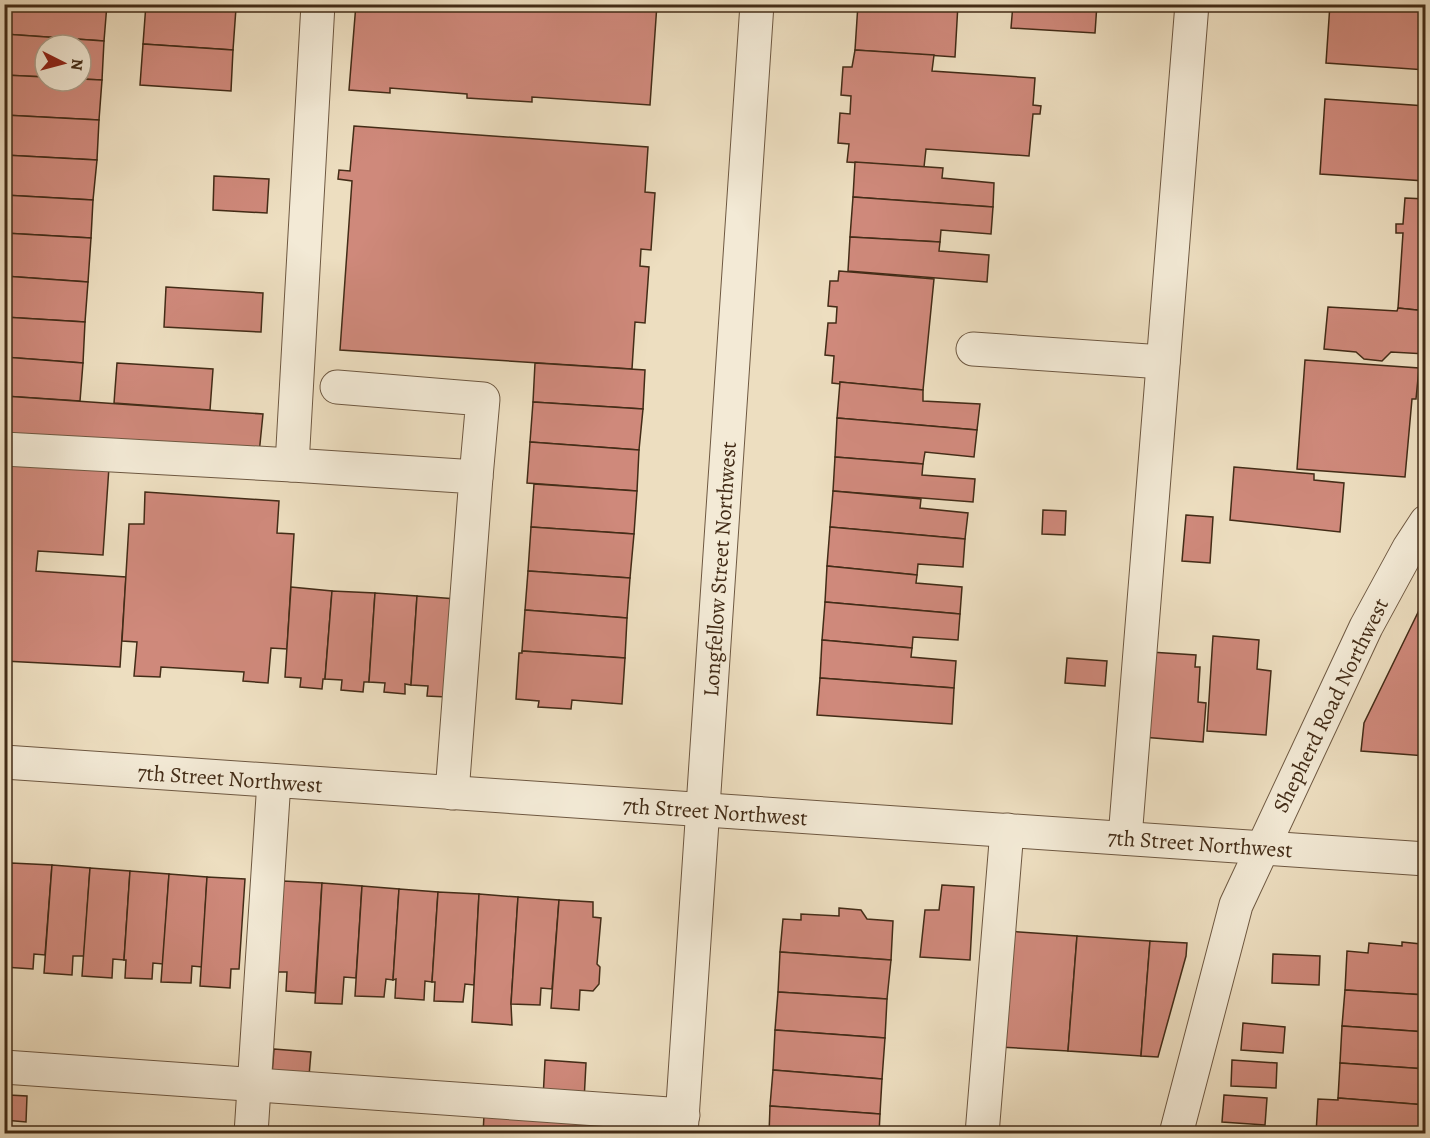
<svg xmlns="http://www.w3.org/2000/svg" width="1430" height="1138" font-family="Alegreya,serif">
  <rect width="100%" height="100%" fill="#eddec0"/>
  <filter id="stains"><feTurbulence type="fractalNoise" baseFrequency=".00333" numOctaves="4"/><feColorMatrix values="0 0 0 0 .2 0 0 0 0 .09 0 0 0 0 .02 0 0 0 .5 -.17"/></filter>
  <radialGradient id="worn" r=".72"><stop offset=".6" stop-color="#630" stop-opacity="0"/><stop offset="1" stop-color="#630" stop-opacity=".3"/></radialGradient>
  <g fill="#cf897b" stroke="#432c17" stroke-width="1.5">
    <polygon points="4,4 107,4 104,41 4,34"/>
    <polygon points="146,4 174,4 236,8 233,50 143,44"/>
    <polygon points="356,4 657,4 650,105 532,97 532,102 467,98 467,94 390,88 390,93 349,90"/>
    <polygon points="858,4 958,4 955,57 855,50"/>
    <polygon points="1013,4 1097,4 1095,33 1011,28"/>
    <polygon points="1330,4 1426,4 1426,70 1326,63"/>
    <polygon points="4,34 104,41 102,80 81,79 81,45 45,45 45,77 4,75"/>
    <polygon points="143,44 233,50 231,91 140,85"/>
    <polygon points="855,50 934,55 932,71 1035,78 1033,105 1041,106 1040,114 1033,114 1029,156 926,149 924,167 847,162 849,144 838,143 840,113 850,114 851,96 841,95 843,67 852,67"/>
    <polygon points="4,75 45,77 45,81 81,81 81,79 102,80 99,120 4,115"/>
    <polygon points="1325,99 1426,106 1426,194 1424,194 1425,181 1320,174"/>
    <polygon points="4,115 99,120 97,160 4,155"/>
    <polygon points="354,126 648,147 645,192 655,193 651,250 641,249 640,266 649,267 645,323 635,322 632,369 340,350 352,181 338,179 339,170 350,171"/>
    <polygon points="4,155 97,160 93,200 4,195"/>
    <polygon points="855,162 943,168 942,178 994,183 993,207 853,197"/>
    <polygon points="214,176 269,179 267,213 213,210"/>
    <polygon points="4,195 93,200 91,238 4,233"/>
    <polygon points="853,197 993,207 991,234 941,230 940,242 850,237"/>
    <polygon points="1405,198 1426,199 1426,311 1398,308 1403,233 1396,233 1396,224 1403,224"/>
    <polygon points="4,233 91,238 88,282 4,276"/>
    <polygon points="850,237 940,242 939,251 989,255 987,282 848,271"/>
    <polygon points="839,271 934,279 923,390 840,382 840,384 832,383 834,356 825,355 828,323 836,323 837,307 828,306 830,281 838,281"/>
    <polygon points="4,276 88,282 85,322 4,317"/>
    <polygon points="166,287 263,293 261,332 164,327"/>
    <polygon points="1328,307 1397,311 1398,308 1426,311 1426,354 1391,352 1382,361 1364,359 1356,352 1324,349"/>
    <polygon points="4,317 85,322 83,363 4,357"/>
    <polygon points="4,357 83,363 80,401 4,396"/>
    <polygon points="1305,360 1419,368 1416,399 1412,399 1405,477 1297,469"/>
    <polygon points="117,363 213,369 210,410 114,403"/>
    <polygon points="535,363 645,370 643,409 533,402"/>
    <polygon points="840,382 923,390 923,401 980,404 977,430 837,418"/>
    <polygon points="4,396 263,414 259,454 4,437"/>
    <polygon points="533,402 643,409 639,450 530,442"/>
    <polygon points="837,418 977,430 974,457 925,452 923,464 835,457"/>
    <polygon points="530,442 639,450 637,491 527,483"/>
    <polygon points="835,457 923,464 922,475 975,479 973,502 833,491"/>
    <polygon points="4,461 109,467 103,555 38,551 36,571 126,577 120,667 4,661"/>
    <polygon points="1234,467 1314,474 1314,480 1344,483 1340,532 1230,520"/>
    <polygon points="534,484 637,491 634,534 531,527"/>
    <polygon points="833,491 921,499 920,508 968,513 965,539 830,527"/>
    <polygon points="145,492 279,501 277,533 294,534 287,649 271,648 268,683 243,681 244,672 161,667 160,677 134,676 137,642 122,641 129,524 144,524"/>
    <polygon points="1043,510 1066,511 1065,535 1042,534"/>
    <polygon points="1186,515 1213,517 1210,563 1182,561"/>
    <polygon points="531,527 634,534 630,578 528,571"/>
    <polygon points="830,527 965,539 963,567 918,564 917,575 827,566"/>
    <polygon points="827,566 917,575 916,583 962,587 960,614 825,602"/>
    <polygon points="528,571 630,578 627,618 525,610"/>
    <polygon points="291,587 332,591 325,679 323,679 322,689 300,687 301,678 285,677"/>
    <polygon points="332,591 375,593 369,682 364,682 363,692 341,690 342,680 325,679"/>
    <polygon points="375,593 417,596 411,685 405,684 405,694 384,692 385,683 369,682"/>
    <polygon points="417,596 457,599 447,697 427,696 428,686 411,685"/>
    <polygon points="1426,596 1426,756 1361,751 1364,723"/>
    <polygon points="825,602 960,614 958,640 913,637 912,648 822,640"/>
    <polygon points="525,610 627,618 625,658 522,651"/>
    <polygon points="1213,636 1259,640 1257,669 1271,671 1266,735 1207,731"/>
    <polygon points="822,640 912,648 911,657 956,661 954,688 820,678"/>
    <polygon points="522,651 625,658 622,704 572,700 571,709 538,707 539,701 516,699 519,653 522,653"/>
    <polygon points="1150,652 1196,655 1195,667 1200,667 1198,702 1206,703 1203,742 1142,737"/>
    <polygon points="1067,658 1107,661 1105,686 1065,683"/>
    <polygon points="820,678 954,688 952,724 817,715"/>
    <polygon points="4,862 11,863 4,940"/>
    <polygon points="11,863 52,865 45,955 34,954 33,969 4,967 4,940"/>
    <polygon points="52,865 90,868 84,956 73,956 72,975 44,973"/>
    <polygon points="90,868 130,871 124,960 113,959 112,978 82,976"/>
    <polygon points="130,871 169,874 163,964 153,963 152,979 125,978 126,960 124,960"/>
    <polygon points="169,874 207,877 202,967 192,966 191,983 161,982"/>
    <polygon points="207,877 245,879 239,969 231,969 230,988 200,986"/>
    <polygon points="283,881 322,883 315,993 286,991 287,972 274,972"/>
    <polygon points="322,883 362,886 356,978 344,977 342,1004 315,1003"/>
    <polygon points="942,885 974,887 970,960 920,957 925,910 939,910"/>
    <polygon points="362,886 399,889 393,980 386,979 384,997 355,996"/>
    <polygon points="399,889 438,892 432,982 425,981 424,1000 395,998 396,979 393,980"/>
    <polygon points="438,892 479,894 474,985 465,984 463,1002 434,1001 435,982 432,982"/>
    <polygon points="479,894 518,897 511,1004 512,1025 472,1022"/>
    <polygon points="518,897 559,900 552,989 541,988 540,1005 511,1004"/>
    <polygon points="559,900 593,902 593,917 601,918 597,964 600,967 599,984 593,991 580,990 579,1010 551,1008"/>
    <polygon points="839,908 861,910 867,919 893,921 891,960 780,952 783,919 801,920 801,914 839,916"/>
    <polygon points="1006,931 1077,936 1068,1051 999,1047"/>
    <polygon points="1077,936 1150,941 1141,1056 1068,1051"/>
    <polygon points="1150,941 1187,943 1186,956 1158,1057 1141,1056"/>
    <polygon points="1402,942 1421,944 1420,957 1426,957 1426,995 1345,990 1347,951 1368,953 1369,943 1402,946"/>
    <polygon points="780,952 891,960 887,999 778,992"/>
    <polygon points="1273,954 1320,956 1319,985 1272,983"/>
    <polygon points="1345,990 1426,995 1426,1032 1342,1026"/>
    <polygon points="778,992 887,999 885,1038 775,1030"/>
    <polygon points="1243,1023 1285,1027 1283,1053 1241,1050"/>
    <polygon points="1342,1026 1426,1032 1426,1069 1340,1063"/>
    <polygon points="775,1030 885,1038 882,1079 773,1070"/>
    <polygon points="274,1049 311,1052 309,1076 272,1074"/>
    <polygon points="545,1060 586,1063 584,1101 543,1099"/>
    <polygon points="1232,1060 1277,1063 1276,1088 1231,1086"/>
    <polygon points="1340,1063 1426,1069 1426,1105 1338,1098"/>
    <polygon points="773,1070 882,1079 880,1114 770,1106"/>
    <polygon points="4,1083 9,1083 9,1095 27,1096 26,1122 4,1120"/>
    <polygon points="1224,1095 1267,1098 1265,1125 1222,1122"/>
    <polygon points="1338,1098 1426,1105 1426,1134 1316,1134 1318,1099 1338,1100"/>
    <polygon points="770,1106 880,1114 879,1134 769,1134"/>
    <polygon points="484,1115 590,1124 590,1134 483,1134"/>
    <polygon points="4,1120 8,1120 7,1128 25,1129 24,1134 4,1134"/>
  </g>
  <g fill="none" stroke-linecap="round" stroke-linejoin="round">
    <defs>
      <g id="minor">
        <polyline points="318,4 292,465 476,477 452,793"/>
        <polyline points="973,349 1163,362"/>
        <polyline points="337,387 483,399 476,477"/>
        <polyline points="4,449 292,465"/>
        <polyline points="4,762 1426,859"/>
        <polyline points="1125,838 1192,4"/>
        <polyline points="4,1067 683,1115"/>
        <polyline points="251,1134 274,781"/>
        <polyline points="681,1134 757,4"/>
        <polyline points="982,1134 1007,830"/>
        <polyline points="1176,1134 1236,905 1366,627 1409,548 1426,522"/>
      </g>
    </defs>
    <use href="#minor" stroke="#6e5841" stroke-width="35"/>
    <use href="#minor" stroke="#f3ead6" stroke-width="33"/>
  </g>
  <g text-anchor="middle" stroke-width="6" stroke-linejoin="round" paint-order="stroke">
    <g font-size="22" fill="#432c17" stroke="#f3ead6">
      <text transform="translate(719 569) rotate(-86)" y="8">Longfellow Street Northwest</text>
      <text transform="translate(1330 705) rotate(-64)" y="8">Shepherd Road Northwest</text>
      <text transform="translate(230 778) rotate(4)" y="8">7th Street Northwest</text>
      <text transform="translate(715 811) rotate(4)" y="8">7th Street Northwest</text>
      <text transform="translate(1200 843) rotate(4)" y="8">7th Street Northwest</text>
    </g>
  </g>
  <rect width="1430" height="1138" fill="none" stroke="#eddec0" stroke-width="24"/>
  <rect x="6" y="6" width="1418" height="1126" fill="none" stroke="#432c17" stroke-width="3"/>
  <rect x="12" y="12" width="1406" height="1114" fill="none" stroke="#432c17" stroke-width="1.5"/>
  <g transform="translate(63 63) rotate(96)"><circle r="28" fill="#f3ead6" stroke="#ad9e8a" stroke-width="1.5"/>
  <path d="M0-4.5L10 22L0 15L-10 22Z" fill="#8f2418"/>
  <text y="-9" font-size="16" font-weight="bold" text-anchor="middle" fill="#432c17">N</text>
  </g>
  <rect width="100%" height="100%" filter="url(#stains)"/>
  <rect width="100%" height="100%" fill="url(#worn)"/>
</svg>
